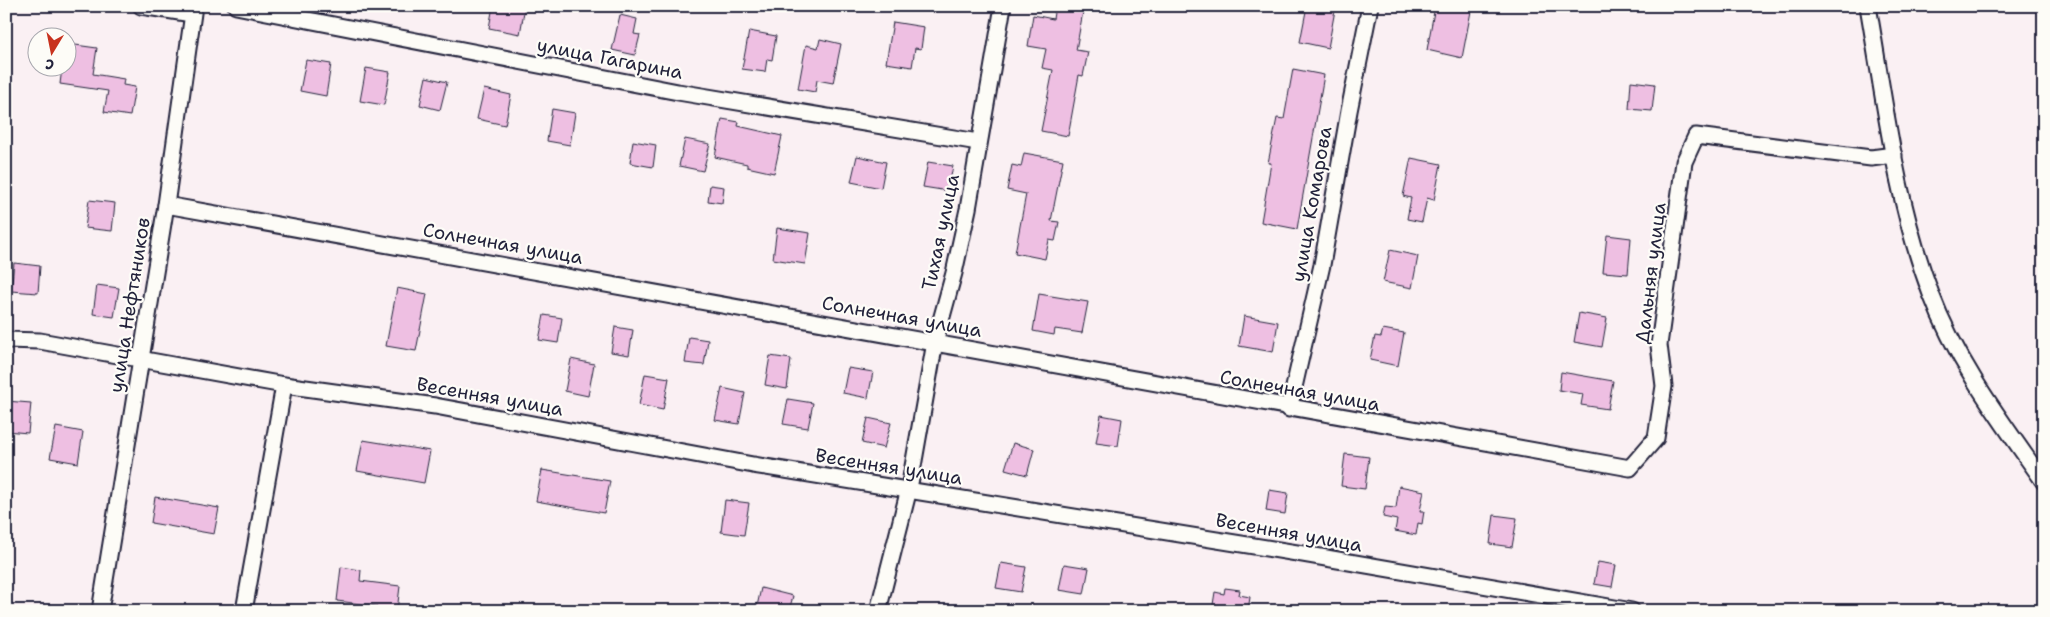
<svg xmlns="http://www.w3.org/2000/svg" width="2050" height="617" font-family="'Shantell Sans',sans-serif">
  <rect width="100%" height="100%" fill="#faf0f3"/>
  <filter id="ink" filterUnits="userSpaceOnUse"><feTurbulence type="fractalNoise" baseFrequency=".02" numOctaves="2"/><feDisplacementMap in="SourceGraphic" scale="10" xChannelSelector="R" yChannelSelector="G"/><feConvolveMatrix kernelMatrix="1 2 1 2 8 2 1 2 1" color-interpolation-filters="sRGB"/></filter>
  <g filter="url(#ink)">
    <g fill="#eebfe2" stroke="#22223b">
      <polygon points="493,6 525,6 520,34 489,28"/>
      <polygon points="1055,6 1084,6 1076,50 1088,52 1083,76 1079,75 1068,136 1041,131 1053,70 1042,68 1046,49 1028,46 1033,15 1053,19"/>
      <polygon points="1307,6 1335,10 1328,48 1300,42"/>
      <polygon points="1435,6 1472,6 1462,58 1427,50"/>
      <polygon points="620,15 637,19 634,34 640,35 635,55 612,50"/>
      <polygon points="893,22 924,27 921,49 915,48 912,67 886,63"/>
      <polygon points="749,31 776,36 772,60 767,59 765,72 742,69"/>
      <polygon points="820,39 841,44 833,83 817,80 815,92 798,89 806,45 818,48"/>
      <polygon points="68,44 97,48 93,74 124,79 123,85 135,87 130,116 104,112 108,91 60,84 62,68 68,68"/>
      <polygon points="306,60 331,64 326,96 300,91"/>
      <polygon points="366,68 390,72 384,105 360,101"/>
      <polygon points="1293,69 1324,75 1297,229 1261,222 1271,163 1268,163 1277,118 1284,119"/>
      <polygon points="426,77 447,82 440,110 420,105"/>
      <polygon points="1631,81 1655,84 1652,111 1629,109"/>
      <polygon points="484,89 511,95 505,125 477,119"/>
      <polygon points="552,109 575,113 570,145 547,141"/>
      <polygon points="722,119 739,122 738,126 782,136 774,173 747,167 747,164 715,157"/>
      <polygon points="685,139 710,144 703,171 679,166"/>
      <polygon points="633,141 656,145 653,167 630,163"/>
      <polygon points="1024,153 1063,160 1051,221 1059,222 1055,241 1049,240 1045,259 1015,253 1026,194 1007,190 1012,165 1021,167"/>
      <polygon points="857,156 886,162 881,188 851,182"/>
      <polygon points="1411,158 1441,164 1434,200 1427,198 1422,222 1407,219 1411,198 1403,196"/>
      <polygon points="928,162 953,166 948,191 923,187"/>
      <polygon points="710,185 724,187 722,203 708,201"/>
      <polygon points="89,200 115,203 112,231 85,228"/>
      <polygon points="777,228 810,233 805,264 773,259"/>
      <polygon points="1607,235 1631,238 1628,274 1603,272"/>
      <polygon points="1390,250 1418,256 1412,288 1383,282"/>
      <polygon points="14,263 40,266 38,293 11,291"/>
      <polygon points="97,285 119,288 114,317 93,314"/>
      <polygon points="397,288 427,294 416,351 386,346"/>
      <polygon points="1039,294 1088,302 1082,333 1055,329 1054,335 1033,331"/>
      <polygon points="1579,313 1607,318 1602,347 1574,342"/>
      <polygon points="544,315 562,318 558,343 539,340"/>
      <polygon points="1244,316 1278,322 1273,352 1239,346"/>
      <polygon points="615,327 633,330 629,355 611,352"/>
      <polygon points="1383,329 1404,333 1398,366 1370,360 1375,336 1381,337"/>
      <polygon points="689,337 708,340 704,365 685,363"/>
      <polygon points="770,356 791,359 787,389 765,385"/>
      <polygon points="571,359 594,364 588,396 565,391"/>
      <polygon points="848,368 873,372 868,398 843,393"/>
      <polygon points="1561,372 1613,381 1608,409 1581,405 1583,394 1559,390"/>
      <polygon points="645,374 669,378 663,410 639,405"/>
      <polygon points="722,388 745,393 739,424 715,420"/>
      <polygon points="788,399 813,403 808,428 783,424"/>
      <polygon points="6,401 31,403 28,433 6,431"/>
      <polygon points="1101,415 1122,419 1118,446 1096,443"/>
      <polygon points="868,418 891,423 884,448 862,443"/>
      <polygon points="56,427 83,432 78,463 50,458"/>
      <polygon points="363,440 430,451 424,483 357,471"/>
      <polygon points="1013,443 1034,449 1027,475 1005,469"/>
      <polygon points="1345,454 1369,457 1365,489 1341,486"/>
      <polygon points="542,470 610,481 604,513 536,501"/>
      <polygon points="1399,486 1424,491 1420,511 1424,511 1422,524 1418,523 1416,535 1395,531 1397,520 1383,517 1385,507 1396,508"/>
      <polygon points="1269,490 1288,493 1285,514 1266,511"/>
      <polygon points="155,497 219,508 214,534 151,523"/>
      <polygon points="725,500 749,503 744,535 721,532"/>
      <polygon points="1494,515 1517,518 1512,547 1490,544"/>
      <polygon points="1598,562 1616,565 1612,587 1594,584"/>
      <polygon points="1001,563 1026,567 1021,592 996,588"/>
      <polygon points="1064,564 1089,568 1084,594 1059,590"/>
      <polygon points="341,567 361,570 360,581 400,586 397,611 377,611 377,606 337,601"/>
      <polygon points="761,588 793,596 789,611 756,611"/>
      <polygon points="1225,588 1240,590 1239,595 1250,597 1248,611 1212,611 1215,592 1224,594"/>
    </g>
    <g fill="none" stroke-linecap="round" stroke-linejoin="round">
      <defs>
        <g id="minor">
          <polyline points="141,6 192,14"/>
          <polyline points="236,6 678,92 978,142"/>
          <path d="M1868,6C1885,103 1896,202 1931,294C1957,363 2002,422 2044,482"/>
          <path d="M166,205C654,289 1141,383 1630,468L1656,438L1664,386L1659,345L1684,162L1696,136L1871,158L1894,155"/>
          <polyline points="6,340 40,341 284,385 435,406 753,465 1303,554 1632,611"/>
          <polyline points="1289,409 1322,265 1349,111 1370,6"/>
          <polyline points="100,611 166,205 194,6"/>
          <polyline points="244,611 284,385"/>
          <polyline points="878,611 909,489 935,342 954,273 968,209 1003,6"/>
        </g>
      </defs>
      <use href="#minor" stroke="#22223b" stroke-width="19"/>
      <use href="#minor" stroke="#fdfcf7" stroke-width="15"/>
    </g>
  </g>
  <g text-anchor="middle" stroke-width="4.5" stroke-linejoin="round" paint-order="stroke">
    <g font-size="19" fill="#22223b" stroke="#fdfcf7">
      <text transform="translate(610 58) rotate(11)" y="7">улица Гагарина</text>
      <text transform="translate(1311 204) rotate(-80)" y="7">улица Комарова</text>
      <text transform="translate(940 232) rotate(-78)" y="7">Тихая улица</text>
      <text transform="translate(503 243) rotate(10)" y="7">Солнечная улица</text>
      <text transform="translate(1650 273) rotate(-83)" y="7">Дальняя улица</text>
      <text transform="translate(129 305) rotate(-81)" y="7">улица Нефтяников</text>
      <text transform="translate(902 316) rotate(10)" y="7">Солнечная улица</text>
      <text transform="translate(1300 390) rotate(10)" y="7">Солнечная улица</text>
      <text transform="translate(490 396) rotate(10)" y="7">Весенняя улица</text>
      <text transform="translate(889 466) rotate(9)" y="7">Весенняя улица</text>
      <text transform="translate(1289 532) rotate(10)" y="7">Весенняя улица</text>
    </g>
  </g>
  <rect width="2050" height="617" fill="none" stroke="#fdfcf7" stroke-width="25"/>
  <rect x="12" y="12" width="2025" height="592" fill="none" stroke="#22223b" stroke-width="2" filter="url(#ink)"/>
  <g transform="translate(52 52) rotate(190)"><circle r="24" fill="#fdfcf7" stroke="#a5a5ac"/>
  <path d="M0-4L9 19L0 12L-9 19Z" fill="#c8321e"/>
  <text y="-8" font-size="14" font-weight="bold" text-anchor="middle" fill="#22223b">С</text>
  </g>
</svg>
